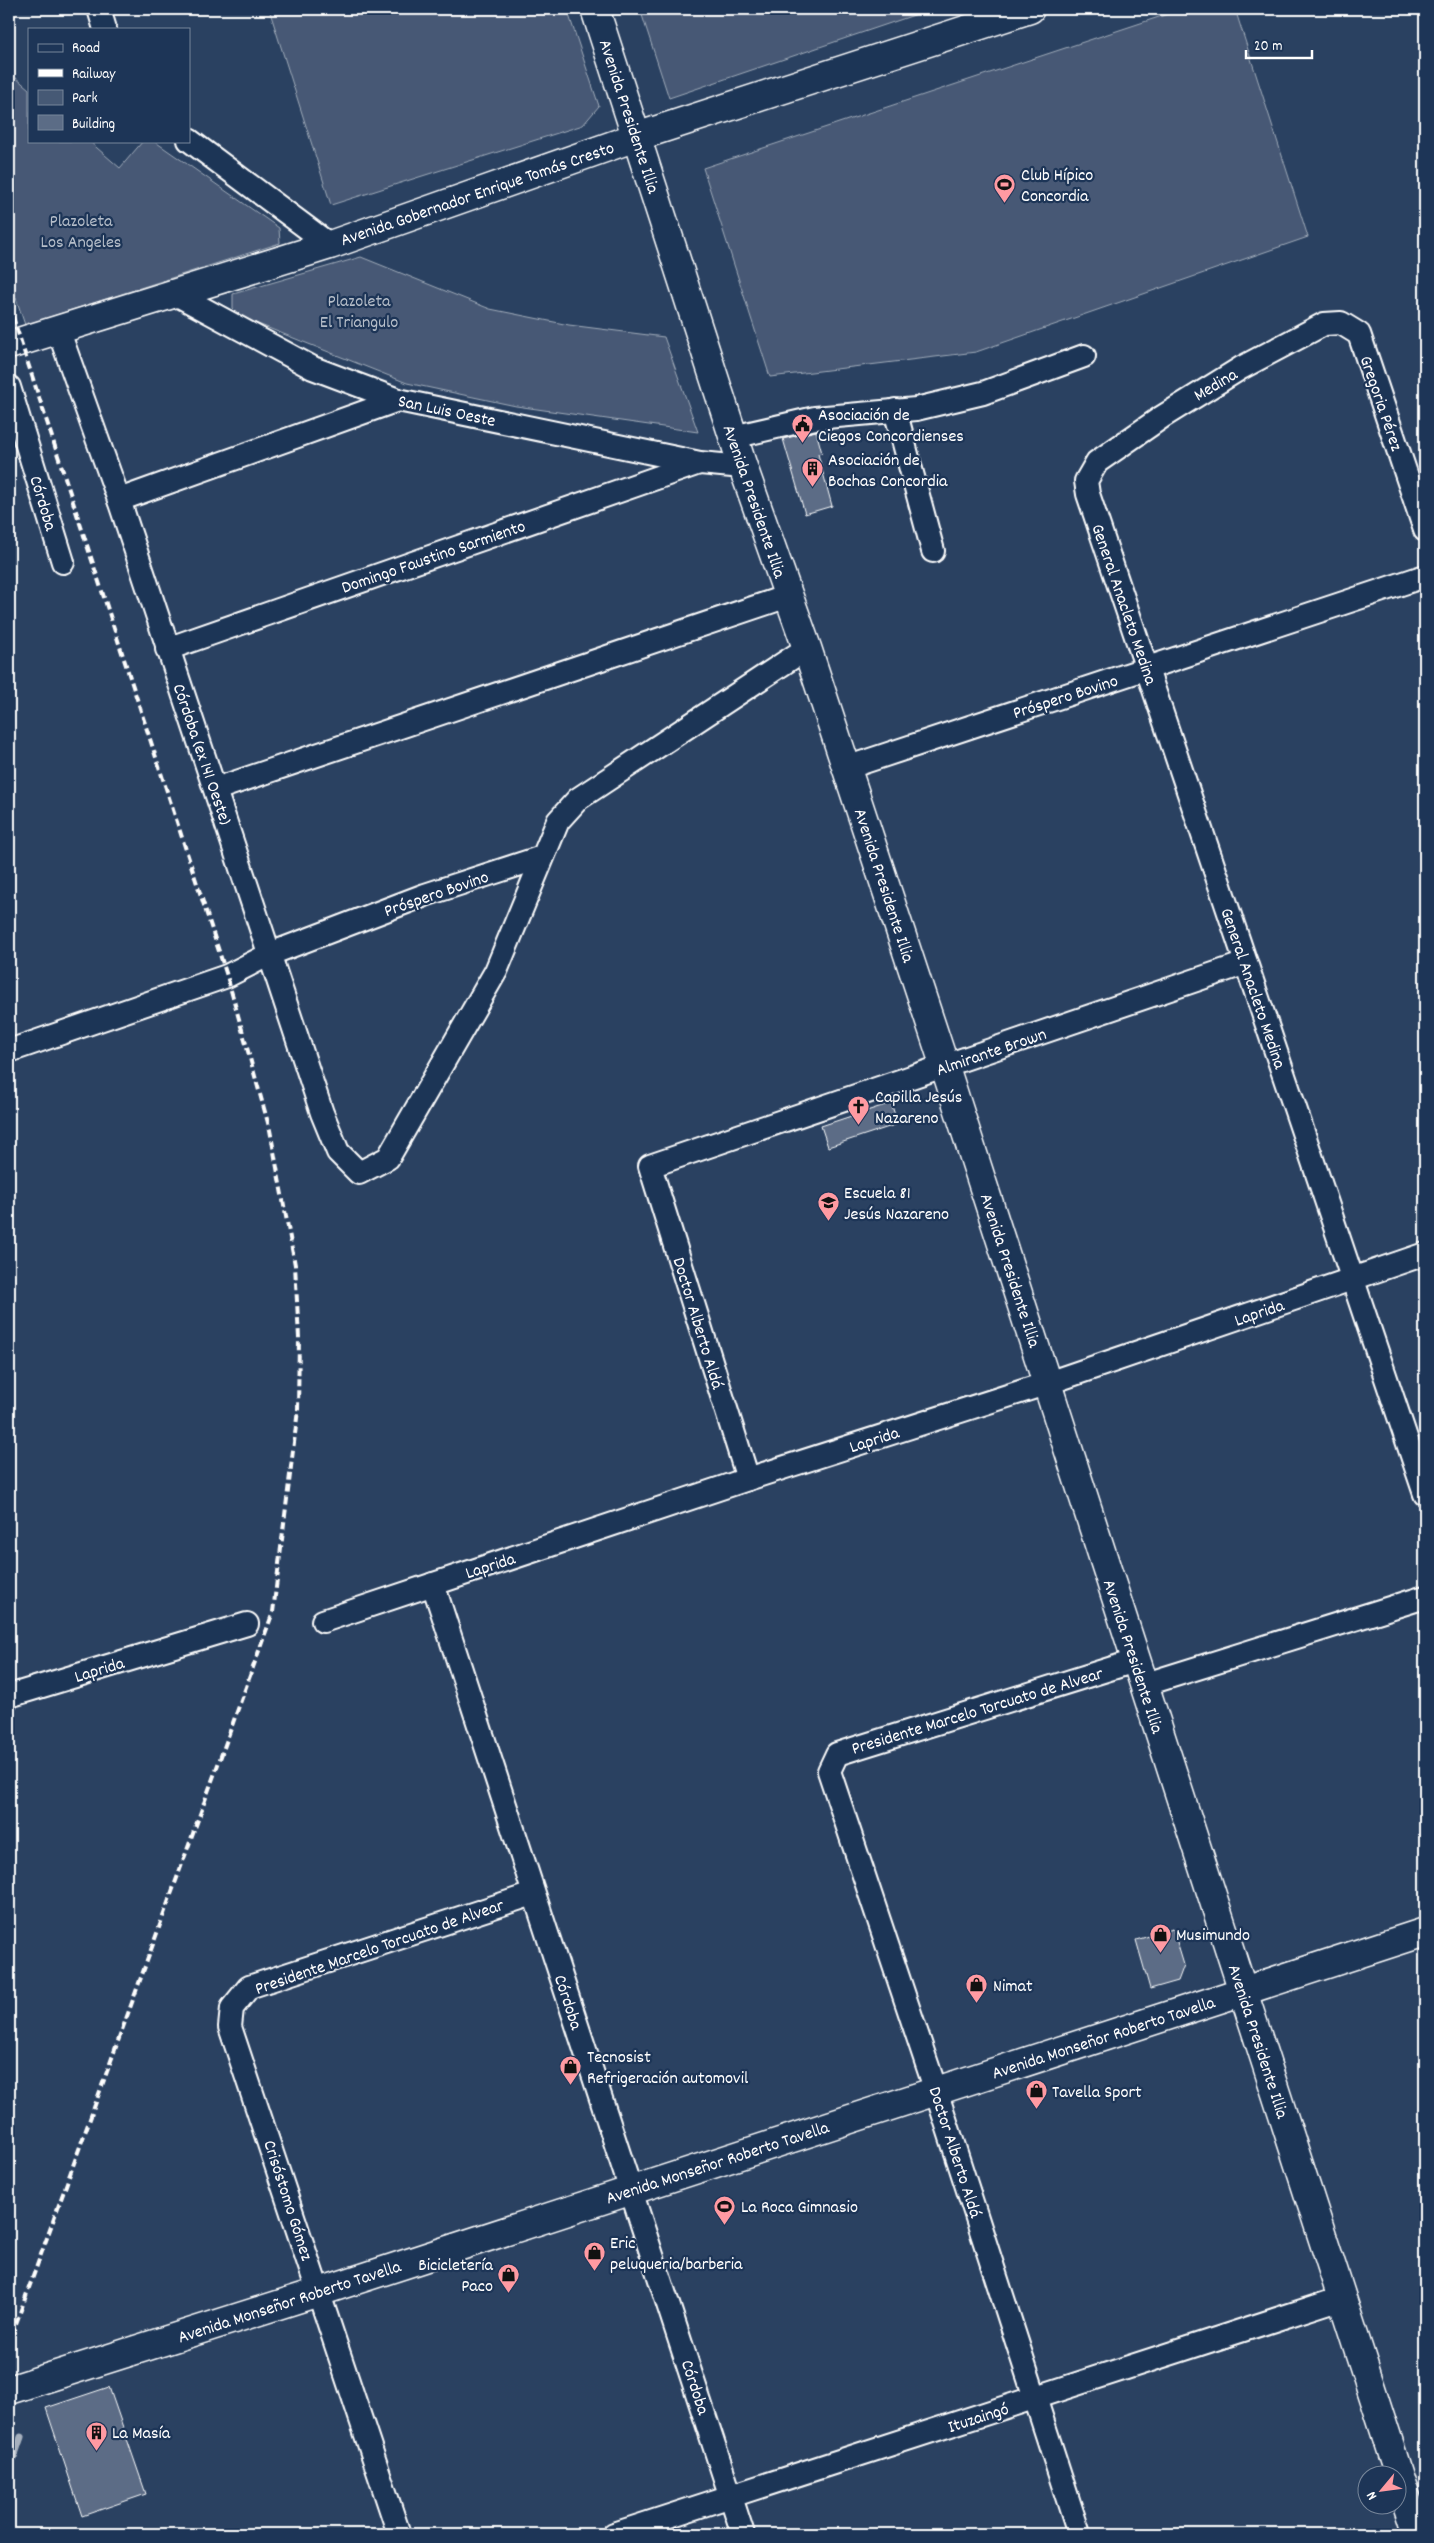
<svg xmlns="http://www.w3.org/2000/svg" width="1434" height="2543" font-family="Dekko,sans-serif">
  <rect width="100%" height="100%" fill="#2a4161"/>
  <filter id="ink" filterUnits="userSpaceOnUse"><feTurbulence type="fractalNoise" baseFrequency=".02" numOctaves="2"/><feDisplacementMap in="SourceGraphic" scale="10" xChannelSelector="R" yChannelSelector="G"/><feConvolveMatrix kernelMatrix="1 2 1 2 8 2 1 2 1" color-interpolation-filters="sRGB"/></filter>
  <g filter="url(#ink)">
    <g fill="#465975" stroke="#a2acba">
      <polygon points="269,9 567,9 599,106 583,125 331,205"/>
      <polygon points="640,9 932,9 669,98"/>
      <polygon points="1183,9 1235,9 1308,237 976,352 770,377 703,168"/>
      <polygon points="9,72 29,89 29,141 89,141 120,168 143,141 154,141 279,228 280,243 25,325 9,277"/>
      <polygon points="361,257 490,309 569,325 664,337 698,432 516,406 407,383 243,318 233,308 233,294"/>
    </g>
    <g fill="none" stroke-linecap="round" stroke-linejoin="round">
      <polyline stroke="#a7b1be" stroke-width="7" points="9,2471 21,2437"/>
    </g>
    <g fill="#5b6c86" stroke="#fff">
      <polygon points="816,431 822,453 818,454 832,506 805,514 783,439"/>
      <polygon points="891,1103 898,1124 828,1147 821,1126"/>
      <polygon points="1173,1929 1184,1965 1178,1981 1150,1989 1136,1940"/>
      <polygon points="109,2387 146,2494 82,2516 46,2408"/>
    </g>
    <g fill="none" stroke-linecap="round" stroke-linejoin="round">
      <defs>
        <g id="street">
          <polyline points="99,9 105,29"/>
          <polyline points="189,140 330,245"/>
          <polyline points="172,292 313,368 398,400 700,463 743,467"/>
          <polyline points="58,329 119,500 322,1113 338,1152 359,1173 388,1158 496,971 558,821 578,799 807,648"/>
          <polyline points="9,387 63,562"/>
          <polyline points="895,410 933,551"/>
          <polyline points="733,437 815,418 916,409 983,393 1084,356"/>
          <polyline points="119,500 398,400"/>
          <polyline points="1425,530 1359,334 1341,323 1324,324 1241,368 1162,417 1097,462 1086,481 1088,494 1425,1494"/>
          <polyline points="167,649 699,463"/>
          <polyline points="846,768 1425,576"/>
          <polyline points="216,789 788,596"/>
          <polyline points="9,1051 227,976 270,954 425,895 542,857"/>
          <polyline points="748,1479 650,1166 1246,963"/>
          <polyline points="433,1584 743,2534"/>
          <polyline points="323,1621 748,1479 1048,1383 1425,1254"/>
          <polyline points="1143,1685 1425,1597"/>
          <polyline points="9,1696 247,1624"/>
          <polyline points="399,2534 230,2027 232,2008 249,1987 533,1894"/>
          <polyline points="614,2534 1342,2298"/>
          <polyline points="1079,2534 936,2091 829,1771 837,1754 1135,1661"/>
        </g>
        <g id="secondary">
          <polyline points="595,9 743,467 807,648 945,1067 1418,2534"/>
          <polyline points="9,345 330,245 636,137 1030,9"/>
          <polyline points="9,2390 319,2292 1425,1932"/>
        </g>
      </defs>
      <use href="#street" stroke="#fff" stroke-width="26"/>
      <use href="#secondary" stroke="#fff" stroke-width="31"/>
      <use href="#street" stroke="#1d3557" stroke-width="22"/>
      <use href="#secondary" stroke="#1d3557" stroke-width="28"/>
      <polyline stroke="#fff" stroke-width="4" stroke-dasharray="8 4" stroke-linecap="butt" points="9,305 227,976 270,1130 295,1265 299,1338 298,1410 273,1612 9,2343"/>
    </g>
  </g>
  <defs>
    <symbol id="stadium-pin" viewBox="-11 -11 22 30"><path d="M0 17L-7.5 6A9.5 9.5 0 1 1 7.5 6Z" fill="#ff9aa2" stroke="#1d3557"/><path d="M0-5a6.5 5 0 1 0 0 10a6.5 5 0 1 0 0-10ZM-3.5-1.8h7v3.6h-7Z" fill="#111"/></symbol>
    <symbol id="civic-pin" viewBox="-11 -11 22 30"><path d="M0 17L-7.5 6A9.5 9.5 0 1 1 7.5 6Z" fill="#ff9aa2" stroke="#1d3557"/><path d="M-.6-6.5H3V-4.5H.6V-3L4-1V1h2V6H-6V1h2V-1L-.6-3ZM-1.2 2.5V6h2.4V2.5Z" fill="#111"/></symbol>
    <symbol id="building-pin" viewBox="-11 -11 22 30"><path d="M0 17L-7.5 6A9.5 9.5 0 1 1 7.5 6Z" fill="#ff9aa2" stroke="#1d3557"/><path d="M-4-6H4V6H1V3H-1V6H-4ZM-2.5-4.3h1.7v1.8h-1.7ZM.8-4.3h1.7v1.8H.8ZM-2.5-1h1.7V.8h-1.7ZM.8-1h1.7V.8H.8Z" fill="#111"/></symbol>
    <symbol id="church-pin" viewBox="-11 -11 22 30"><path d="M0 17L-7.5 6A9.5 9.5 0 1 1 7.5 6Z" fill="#ff9aa2" stroke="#1d3557"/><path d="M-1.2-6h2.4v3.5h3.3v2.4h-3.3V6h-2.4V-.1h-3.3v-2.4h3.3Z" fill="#111"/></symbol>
    <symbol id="school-pin" viewBox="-11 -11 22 30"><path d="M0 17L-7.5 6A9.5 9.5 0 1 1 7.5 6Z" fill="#ff9aa2" stroke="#1d3557"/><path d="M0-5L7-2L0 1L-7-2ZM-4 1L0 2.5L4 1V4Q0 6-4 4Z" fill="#111"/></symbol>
    <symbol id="shop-pin" viewBox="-11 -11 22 30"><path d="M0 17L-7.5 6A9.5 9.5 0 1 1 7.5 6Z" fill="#ff9aa2" stroke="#1d3557"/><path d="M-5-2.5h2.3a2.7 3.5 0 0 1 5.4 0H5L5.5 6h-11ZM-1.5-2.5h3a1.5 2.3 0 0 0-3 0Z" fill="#111"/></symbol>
  </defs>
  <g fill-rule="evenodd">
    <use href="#stadium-pin" x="992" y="172" width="25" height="34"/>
    <use href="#civic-pin" x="790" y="412" width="25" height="34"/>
    <use href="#building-pin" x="800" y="456" width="25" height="34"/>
    <use href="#church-pin" x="846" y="1094" width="25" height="34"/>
    <use href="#school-pin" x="816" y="1190" width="25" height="34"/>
    <use href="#shop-pin" x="1148" y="1922" width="25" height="34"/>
    <use href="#shop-pin" x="964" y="1972" width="25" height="34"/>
    <use href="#shop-pin" x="558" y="2054" width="25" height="34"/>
    <use href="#shop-pin" x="1024" y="2078" width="25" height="34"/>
    <use href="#stadium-pin" x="712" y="2194" width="25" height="34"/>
    <use href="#shop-pin" x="582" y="2240" width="25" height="34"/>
    <use href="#shop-pin" x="496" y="2262" width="25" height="34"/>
    <use href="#building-pin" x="84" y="2420" width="25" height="34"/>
  </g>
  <g text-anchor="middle" stroke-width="4.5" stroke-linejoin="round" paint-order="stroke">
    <g font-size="18" fill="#fff" stroke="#1d3557">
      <text transform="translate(630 116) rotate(72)" y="6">Avenida Presidente Illia</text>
      <text transform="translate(477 193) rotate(-19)" y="6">Avenida Gobernador Enrique Tomás Cresto</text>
      <text transform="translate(1215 384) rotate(-31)" y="6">Medina</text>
      <text transform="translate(1382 403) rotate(71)" y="6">Gregoria Pérez</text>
      <text transform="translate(447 410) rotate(12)" y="6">San Luis Oeste</text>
      <text transform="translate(755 501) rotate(71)" y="6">Avenida Presidente Illia</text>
      <text transform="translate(44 503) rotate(73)" y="6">Córdoba</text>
      <text transform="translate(433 556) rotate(-19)" y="6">Domingo Faustino Sarmiento</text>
      <text transform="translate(1125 604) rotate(71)" y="6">General Anacleto Medina</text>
      <text transform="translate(1065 696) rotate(-18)" y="6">Próspero Bovino</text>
      <text transform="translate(203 754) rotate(71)" y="6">Córdoba (ex 141 Oeste)</text>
      <text transform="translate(885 885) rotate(72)" y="6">Avenida Presidente Illia</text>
      <text transform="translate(436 893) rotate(-19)" y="6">Próspero Bovino</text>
      <text transform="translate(1254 988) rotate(71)" y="6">General Anacleto Medina</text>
      <text transform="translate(991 1051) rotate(-19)" y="6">Almirante Brown</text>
      <text transform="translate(1011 1270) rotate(72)" y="6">Avenida Presidente Illia</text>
      <text transform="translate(1259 1312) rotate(-19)" y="6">Laprida</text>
      <text transform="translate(699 1323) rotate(73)" y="6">Doctor Alberto Aldá</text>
      <text transform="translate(874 1439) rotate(-18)" y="6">Laprida</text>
      <text transform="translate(490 1565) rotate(-18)" y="6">Laprida</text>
      <text transform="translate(1134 1656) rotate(72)" y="6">Avenida Presidente Illia</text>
      <text transform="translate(99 1669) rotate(-17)" y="6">Laprida</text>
      <text transform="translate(977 1710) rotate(-17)" y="6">Presidente Marcelo Torcuato de Alvear</text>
      <text transform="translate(379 1946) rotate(-19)" y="6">Presidente Marcelo Torcuato de Alvear</text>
      <text transform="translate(569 2002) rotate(72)" y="6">Córdoba</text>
      <text transform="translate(1103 2037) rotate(-18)" y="6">Avenida Monseñor Roberto Tavella</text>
      <text transform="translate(1259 2041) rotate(72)" y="6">Avenida Presidente Illia</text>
      <text transform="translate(956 2152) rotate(72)" y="6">Doctor Alberto Aldá</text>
      <text transform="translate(717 2162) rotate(-18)" y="6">Avenida Monseñor Roberto Tavella</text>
      <text transform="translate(289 2200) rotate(72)" y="6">Crisóstomo Gómez</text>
      <text transform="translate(289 2301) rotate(-18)" y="6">Avenida Monseñor Roberto Tavella</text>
      <text transform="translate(696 2387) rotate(72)" y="6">Córdoba</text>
      <text transform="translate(978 2417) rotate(-18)" y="6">Ituzaingó</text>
    </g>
    <g font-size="18" fill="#fff" stroke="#1d3557" text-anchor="start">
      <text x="1021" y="180">Club Hípico<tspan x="1021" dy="21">Concordia</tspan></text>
      <text x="818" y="420">Asociación de<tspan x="818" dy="21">Ciegos Concordienses</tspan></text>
      <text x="828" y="465">Asociación de<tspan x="828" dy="21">Bochas Concordia</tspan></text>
      <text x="875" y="1102">Capilla Jesús<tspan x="875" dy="21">Nazareno</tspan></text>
      <text x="844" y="1198">Escuela 81<tspan x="844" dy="21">Jesús Nazareno</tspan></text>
      <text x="1176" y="1940">Musimundo</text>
      <text x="993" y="1991">Nimat</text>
      <text x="587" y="2062">Tecnosist<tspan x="587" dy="21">Refrigeración automovil</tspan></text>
      <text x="1052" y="2097">Tavella Sport</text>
      <text x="741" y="2212">La Roca Gimnasio</text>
      <text x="610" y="2248">Eric<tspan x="610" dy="21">peluqueria/barberia</tspan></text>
      <text x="493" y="2270" text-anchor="end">Bicicletería<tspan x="493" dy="21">Paco</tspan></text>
      <text x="112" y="2438">La Masía</text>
    </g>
    <g font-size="18" fill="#b5bdc8" stroke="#1d3557">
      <text x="81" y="226">Plazoleta<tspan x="81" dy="21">Los Angeles</tspan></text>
      <text x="359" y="306">Plazoleta<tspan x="359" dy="21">El Triangulo</tspan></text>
    </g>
  </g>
  <rect width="1434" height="2543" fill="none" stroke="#1d3557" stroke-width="30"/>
  <rect x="15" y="15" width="1404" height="2513" fill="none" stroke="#fff" stroke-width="2" filter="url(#ink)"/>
  <rect x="28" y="28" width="162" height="115" fill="#1d3557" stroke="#77869a"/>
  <rect x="38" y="44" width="25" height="8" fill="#1d3557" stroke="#77869a"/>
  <text x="72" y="52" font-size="15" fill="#ffffff">Road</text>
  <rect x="38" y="69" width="25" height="8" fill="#ffffff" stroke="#77869a"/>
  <text x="72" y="78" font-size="15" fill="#ffffff">Railway</text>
  <rect x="38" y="90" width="25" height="15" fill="#465975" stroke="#77869a"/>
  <text x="72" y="102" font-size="15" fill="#ffffff">Park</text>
  <rect x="38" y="115" width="25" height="15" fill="#5b6c86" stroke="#77869a"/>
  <text x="72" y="128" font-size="15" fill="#ffffff">Building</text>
  <g transform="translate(1382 2490) rotate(241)"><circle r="24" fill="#1d3557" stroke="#77869a"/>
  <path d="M0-4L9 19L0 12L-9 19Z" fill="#ff9aa2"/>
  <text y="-8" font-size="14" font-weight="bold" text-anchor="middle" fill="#ffffff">N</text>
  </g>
  <path d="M1246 50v8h66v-8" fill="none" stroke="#ffffff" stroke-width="2.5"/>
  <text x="1254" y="50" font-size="15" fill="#ffffff" stroke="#1d3557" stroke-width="4" paint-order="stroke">20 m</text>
</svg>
